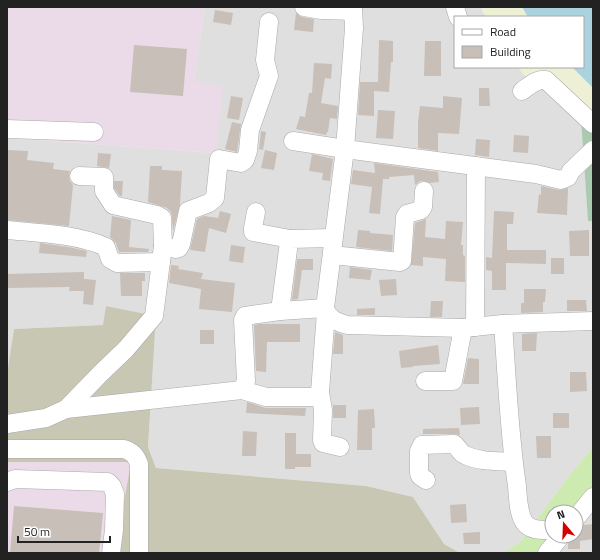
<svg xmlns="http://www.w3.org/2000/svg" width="600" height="560" font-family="'Titillium Web',sans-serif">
  <rect width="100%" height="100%" fill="#f2efe9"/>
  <g fill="#e0dfdf">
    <polygon points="205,7 480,7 486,17 455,17 455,67 518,67 523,74 581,120 588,221 593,221 593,447 569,476 521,541 503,553 460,553 444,544 413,497 366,486 156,468 148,447 156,316 106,306 104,325 14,329 8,375 7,375 7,138 216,153 194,81"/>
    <polygon points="593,493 593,553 542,553 552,536 576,536 576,512"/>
  </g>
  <g fill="#ebdbe8">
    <polygon points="7,7 205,7 194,81 223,87 216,153 7,138"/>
    <polygon points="7,462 131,462 115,553 7,553"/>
  </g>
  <polygon fill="#c7c7b4" points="106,306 156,316 148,447 156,468 366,486 413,497 444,544 460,553 115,553 131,462 7,462 7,375 14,329 103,325"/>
  <g fill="#eef0d5">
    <polygon points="480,7 522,7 528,17 486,17"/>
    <polygon points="518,67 572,67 593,88 593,122 581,120 523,74"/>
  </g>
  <polygon fill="#cdebb0" points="593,447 593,493 574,512 552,512 552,535 542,553 503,553 521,541 569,476"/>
  <polygon fill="#aacbaf" points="581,120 593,122 593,221 588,221"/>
  <polygon fill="#aad3df" points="522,7 593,7 593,88 572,67 583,67 583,17 528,17"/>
  <g fill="#c7bfb8">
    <polygon points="215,10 233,13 231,25 213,22"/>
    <polygon points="296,13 302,17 314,19 313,32 294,30"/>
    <polygon points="379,40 393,41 393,62 391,62 389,92 374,91 374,116 358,115 360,82 378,82"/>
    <polygon points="425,41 441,41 441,76 424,76"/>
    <polygon points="134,45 187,49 183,96 130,92"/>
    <polygon points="314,63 332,64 331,79 325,78 321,103 338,106 337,119 330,118 328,132 327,132 326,135 296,129 300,116 305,117 309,93 312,93"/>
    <polygon points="479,88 489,88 490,106 479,106"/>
    <polygon points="231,96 243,98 239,120 227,118"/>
    <polygon points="443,96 462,98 459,134 438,133 438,151 418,148 418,122 420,106 443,108"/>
    <polygon points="378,110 395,111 393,139 376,138"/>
    <polygon points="232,122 241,124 237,152 225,149"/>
    <polygon points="261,131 266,132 263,150 259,149"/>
    <polygon points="514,135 529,136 528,153 513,152"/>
    <polygon points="476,139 490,140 489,157 475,155"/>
    <polygon points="7,150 28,151 27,160 54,163 53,169 70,171 69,175 70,181 73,185 69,226 7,220"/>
    <polygon points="265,150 277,153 274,170 261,168"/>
    <polygon points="98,153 111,154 109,168 97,166"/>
    <polygon points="312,154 333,159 330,181 322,180 323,173 309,171"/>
    <polygon points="374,163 438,172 439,182 430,183 424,181 420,181 415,185 414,175 389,177 389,179 383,179 380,214 369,213 372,187 351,184 353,170 375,173"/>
    <polygon points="150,166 162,166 162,170 182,171 180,205 173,231 172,218 171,212 167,208 148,202"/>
    <polygon points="114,181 123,181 122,196 120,196 114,188"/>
    <polygon points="541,186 559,190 568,188 567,215 537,213 539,194 541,195"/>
    <polygon points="220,211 231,214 226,233 209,228 205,252 190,250 197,219 204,216 218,218"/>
    <polygon points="494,211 514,212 513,224 507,224 507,250 546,250 546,264 506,263 506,290 492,290 492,271 486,270 486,257 492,258"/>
    <polygon points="112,216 131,220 129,247 149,249 148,252 119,252 116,243 110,237"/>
    <polygon points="426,219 425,237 445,239 446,221 463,222 461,245 463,245 463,255 465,256 465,282 445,281 446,259 423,257 423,266 411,265 415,223"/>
    <polygon points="358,230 370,231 370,233 393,235 392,251 356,247"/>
    <polygon points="589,230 589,256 570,256 569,231"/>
    <polygon points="40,243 68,247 87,251 86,257 39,253"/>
    <polygon points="231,245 245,247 243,263 229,261"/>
    <rect x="551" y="258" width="13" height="16"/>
    <polygon points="297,259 313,259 313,270 302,270 298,299 292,300"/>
    <polygon points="171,265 179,266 178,269 203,273 201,279 235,283 232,312 199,309 201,289 169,283"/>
    <polygon points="350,267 372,270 370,280 349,278"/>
    <polygon points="84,272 84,279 96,280 93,305 83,304 84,291 69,291 70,287 7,288 7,274"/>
    <polygon points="120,273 145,273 145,281 142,281 142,296 121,296"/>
    <polygon points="396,279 397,295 381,296 379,280"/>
    <polygon points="524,289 546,289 545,302 543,302 543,312 521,313 521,303 524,303"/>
    <polygon points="567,300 586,300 587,311 567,311"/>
    <polygon points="431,301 443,301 442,317 430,317"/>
    <polygon points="375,308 375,315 357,315 357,309"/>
    <polygon points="260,324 300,324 300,342 267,342 266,372 256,371 254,325"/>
    <rect x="200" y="330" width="14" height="14"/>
    <polygon points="335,332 343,335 343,354 333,354"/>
    <polygon points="537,333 536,351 522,351 522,334"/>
    <polygon points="438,345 440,364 413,366 413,367 401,368 399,351"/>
    <polygon points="468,358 479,359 479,384 463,384"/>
    <polygon points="570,372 586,372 587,391 570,392"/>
    <polygon points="247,402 266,408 306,408 305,416 246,413"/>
    <rect x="333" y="405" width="13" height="13"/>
    <polygon points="479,407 480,424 461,425 460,408"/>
    <polygon points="374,409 375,428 372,428 372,450 357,450 358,410"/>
    <rect x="553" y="413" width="16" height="15"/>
    <polygon points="459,428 460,435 454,434 423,434 423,429"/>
    <polygon points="243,431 257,432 256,456 242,456"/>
    <polygon points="285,433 296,433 296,454 311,454 311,467 295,467 295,469 285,469"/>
    <polygon points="536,436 551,436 551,458 537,458"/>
    <polygon points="466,504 467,522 451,523 450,505"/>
    <polygon points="14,506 103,513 99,553 10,553"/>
    <polygon points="593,524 593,539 580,541 580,549 568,549 568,544 571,536 576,536 576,530 583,530 582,526 584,525"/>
    <polygon points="480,532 480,544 464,544 463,533"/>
  </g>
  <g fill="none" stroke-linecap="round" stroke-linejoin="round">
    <defs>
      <g id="minor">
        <polyline points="304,7 322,10 353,11"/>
        <path d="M353,7L354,28L345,149L325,308C328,319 337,322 347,325L463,328L503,324C507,378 509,433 517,486C518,497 518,512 524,522C530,531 542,530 552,530"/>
        <polyline points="455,7 458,17"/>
        <path d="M522,91C529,86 537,78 546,80L593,124"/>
        <polyline points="7,129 94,132"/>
        <polyline points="293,141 345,149 536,174 561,180 568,177 571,171 593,150"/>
        <polyline points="79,176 104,177 104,191 113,205 157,215 162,218 163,246"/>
        <polyline points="256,212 253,228 253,232 290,239"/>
        <path d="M7,230C39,233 76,234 106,247L110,259L117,263L161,262"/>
        <polyline points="332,255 400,262 402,261 405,217 407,214 421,210 423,207 424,191"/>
        <polyline points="280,311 289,242 290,239 333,238"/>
        <polyline points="503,324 593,321"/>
        <polyline points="475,327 476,166"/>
        <polyline points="425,381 453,381 463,328"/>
        <polyline points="242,390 246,381 243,320 245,316 280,311 325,308"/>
        <polyline points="320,392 323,410 322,440 323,443 340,447"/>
        <polyline points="66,409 242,390 266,397 314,397 320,392 326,312"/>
        <polyline points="7,424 46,418 66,409 101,373 126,349 154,316 163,246 176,249 179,248 181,244 188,211 209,203 215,198 219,159 241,163 245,160 248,151 250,130 269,76 265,60 269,22"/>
        <path d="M7,449H124C133,452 136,456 139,464V553"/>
        <path d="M426,480L420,476L419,473V451L422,445L454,444C459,447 459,453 465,455C480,462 497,461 513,462"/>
        <polyline points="7,482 15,479 108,482 112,486 115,494 114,530 111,553"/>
        <polyline points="576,518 593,497"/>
        <polyline points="547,553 561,536"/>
      </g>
    </defs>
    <use href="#minor" stroke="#a9a9a9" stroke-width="19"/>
    <use href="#minor" stroke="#fff" stroke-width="18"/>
  </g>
  <rect width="600" height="560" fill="none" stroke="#222222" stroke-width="16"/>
  <rect x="454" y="16" width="130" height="52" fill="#ffffff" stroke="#a7a7a7"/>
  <rect x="462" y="29" width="20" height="6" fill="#ffffff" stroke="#a7a7a7"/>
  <text x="490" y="36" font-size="12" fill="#222222">Road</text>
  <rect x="462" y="46" width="20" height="12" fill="#c7bfb8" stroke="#a7a7a7"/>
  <text x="490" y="56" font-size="12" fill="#222222">Building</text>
  <g transform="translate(564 524) rotate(341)"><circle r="19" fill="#ffffff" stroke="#a7a7a7"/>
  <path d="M0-3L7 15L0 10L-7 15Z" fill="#d40000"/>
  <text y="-6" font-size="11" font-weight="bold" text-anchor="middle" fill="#222222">N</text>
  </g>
  <path d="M18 536v6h92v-6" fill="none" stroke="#222222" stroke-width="2"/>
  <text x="24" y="536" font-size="12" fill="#222222" stroke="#ffffff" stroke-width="3" paint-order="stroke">50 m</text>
</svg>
